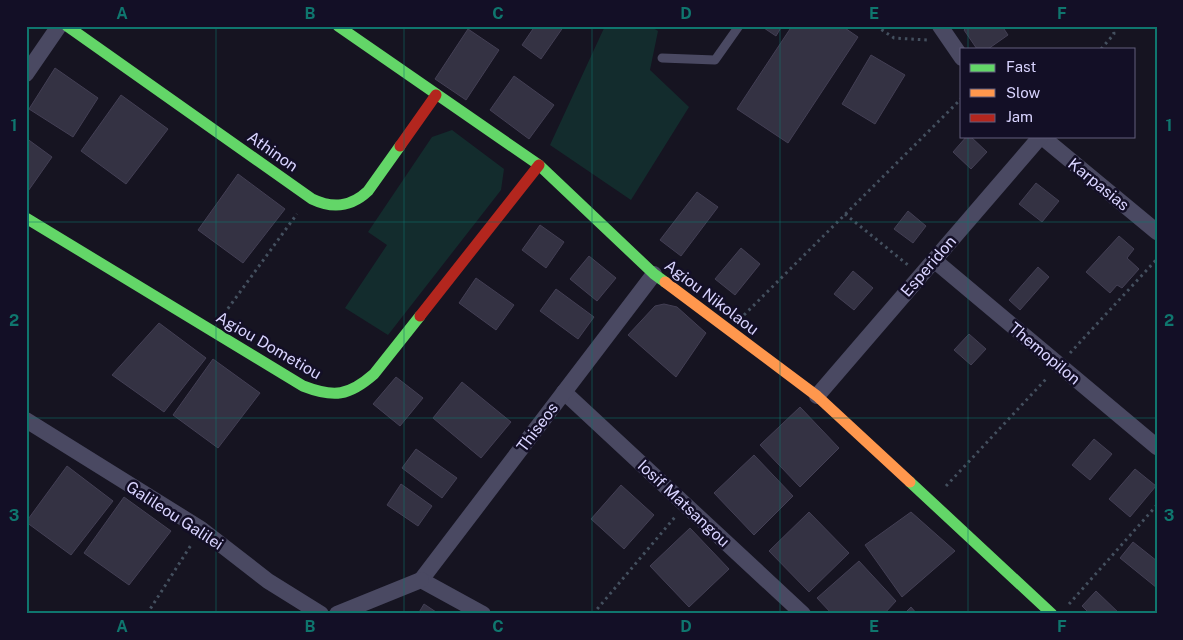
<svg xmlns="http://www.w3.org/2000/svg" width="1183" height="640" font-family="'Public Sans',sans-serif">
  <rect width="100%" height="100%" fill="#161421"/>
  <g fill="#132c2d">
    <polygon points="605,26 650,26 658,31 650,70 689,107 631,200 550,145"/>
    <polygon points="452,130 504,169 501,190 388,335 345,308 387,245 368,232 432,137"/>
  </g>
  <g fill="#343243" stroke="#433f54">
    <polygon points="535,26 564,26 541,59 522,45"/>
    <polygon points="766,26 782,26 776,36 764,28"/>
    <polygon points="792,26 842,26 858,37 788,143 737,109"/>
    <polygon points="968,26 1002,26 1008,35 988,49 977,49 964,30"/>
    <polygon points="468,29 499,50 466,100 435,79"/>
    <polygon points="871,55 905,75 875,124 842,104"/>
    <polygon points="55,68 98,98 73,137 29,109"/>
    <polygon points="514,76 554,105 529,139 490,110"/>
    <polygon points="121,95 168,129 126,184 81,151"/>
    <polygon points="967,136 970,136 987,152 971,169 953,152"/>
    <polygon points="26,138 52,157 26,194"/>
    <polygon points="238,174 285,209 243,263 198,230"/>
    <polygon points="1036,183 1059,201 1042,222 1019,204"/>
    <polygon points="697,192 718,207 681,256 660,240"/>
    <polygon points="908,211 926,226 913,243 894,229"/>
    <polygon points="540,225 564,242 546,268 522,250"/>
    <polygon points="1119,236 1134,249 1127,258 1139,269 1122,288 1117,285 1110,293 1086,272"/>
    <polygon points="741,248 760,264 735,295 715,279"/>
    <polygon points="589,256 616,278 597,301 570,279"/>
    <polygon points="1038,267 1049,277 1020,310 1009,300"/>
    <polygon points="853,271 873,288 854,310 834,294"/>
    <polygon points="476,278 514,305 496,330 459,303"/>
    <polygon points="556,289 594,317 578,339 540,311"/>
    <polygon points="664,304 677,307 706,333 676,377 628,335 655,306"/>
    <polygon points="159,323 206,358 164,412 112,375"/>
    <polygon points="969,334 986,349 971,365 954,350"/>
    <polygon points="213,359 260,393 218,448 173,415"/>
    <polygon points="396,377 423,398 400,426 373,404"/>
    <polygon points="462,382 511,422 481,458 433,418"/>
    <polygon points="800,407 839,448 800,487 760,445"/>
    <polygon points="1094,439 1112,454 1090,480 1072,465"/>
    <polygon points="416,449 457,478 442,498 402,468"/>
    <polygon points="754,455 793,496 754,535 714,493"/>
    <polygon points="67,466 113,501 71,555 26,522"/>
    <polygon points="1135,469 1156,486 1130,517 1109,499"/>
    <polygon points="401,484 432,506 418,526 387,505"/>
    <polygon points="621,485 654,515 624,549 591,519"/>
    <polygon points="124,497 171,531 129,585 84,553"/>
    <polygon points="809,512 849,553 809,592 769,551"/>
    <polygon points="911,512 955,551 902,597 865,545"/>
    <polygon points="690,528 729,569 689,607 650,566"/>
    <polygon points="1133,542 1157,561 1157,588 1120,558"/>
    <polygon points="859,561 896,601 884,614 832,614 817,598"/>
    <polygon points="1096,591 1120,614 1090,614 1082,606"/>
    <polygon points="424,604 439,614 418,614"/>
    <polygon points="911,607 917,614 904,614"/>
  </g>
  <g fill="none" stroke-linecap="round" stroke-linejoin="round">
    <g stroke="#44505f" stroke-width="3" stroke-dasharray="2.5 4" stroke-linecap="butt">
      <polyline points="876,26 894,38 927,40"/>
      <polyline points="1101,49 1114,34 1113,26"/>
      <polyline points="845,214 908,265"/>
      <polyline points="224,314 297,214"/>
      <polyline points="744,315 962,98"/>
      <polyline points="1070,353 1157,259"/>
      <polyline points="946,486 1047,378"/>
      <polyline points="1069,604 1157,505"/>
      <polyline points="147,614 191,545"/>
      <polyline points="593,614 675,517"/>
    </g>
    <polyline stroke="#4a4962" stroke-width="9" points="662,58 715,60 739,26"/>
    <g stroke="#4a4962" stroke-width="16">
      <polyline points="940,26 962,58"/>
      <polyline points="26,74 59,26"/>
      <polyline points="1041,136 1157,232"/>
      <polyline points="934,260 1157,447"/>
      <polyline points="564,392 803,614"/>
      <polyline points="817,396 1041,136"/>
      <polyline points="26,420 201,529 268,581 321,614"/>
      <polyline points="421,580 654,274"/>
      <polyline points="421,580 483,614"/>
      <polyline points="337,614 421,580"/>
    </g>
    <g stroke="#63d668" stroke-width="11">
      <path d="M67,26L312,199C333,209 351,207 368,191L400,146"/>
      <polyline points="338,26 539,165 654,274 665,282"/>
      <path d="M26,218L303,386C334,398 349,396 374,374L420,316"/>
      <polyline points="910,482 1052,614"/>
    </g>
    <polyline stroke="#ff974d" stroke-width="11" points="665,282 817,396 910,482"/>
    <g stroke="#b3261e" stroke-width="11">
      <polyline points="400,146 436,95"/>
      <polyline points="420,316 539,165"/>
    </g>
  </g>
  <path fill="none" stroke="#0f766e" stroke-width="1" stroke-opacity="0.55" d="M216,26V614M404,26V614M592,26V614M780,26V614M968,26V49M968,136V614M26,222H1157M26,418H1157"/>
  <g text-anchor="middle" stroke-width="5" stroke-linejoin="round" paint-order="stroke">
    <g font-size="16" fill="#d9d4ff" stroke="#130f26">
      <text transform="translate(273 151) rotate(35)" y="6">Athinon</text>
      <text transform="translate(1099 184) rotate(39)" y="6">Karpasias</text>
      <text transform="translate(928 266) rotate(-49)" y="6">Esperidon</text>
      <text transform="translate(712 297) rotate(37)" y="6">Agiou Nikolaou</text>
      <text transform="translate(269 345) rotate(30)" y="6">Agiou Dometiou</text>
      <text transform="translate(1045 353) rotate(40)" y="6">Themopilon</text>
      <text transform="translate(537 427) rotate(-53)" y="6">Thiseos</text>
      <text transform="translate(684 503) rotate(43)" y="6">Iosif Matsangou</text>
      <text transform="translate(175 515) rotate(33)" y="6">Galileou Galilei</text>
    </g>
  </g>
  <rect width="1183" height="640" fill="none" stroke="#130f26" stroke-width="55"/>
  <rect x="960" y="48" width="175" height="90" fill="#130f26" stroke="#625e7d"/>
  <rect x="970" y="64" width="25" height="8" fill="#63d668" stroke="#625e7d"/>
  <text x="1006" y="72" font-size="15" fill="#d9d4ff">Fast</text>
  <rect x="970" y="89" width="25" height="8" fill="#ff974d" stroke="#625e7d"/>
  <text x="1006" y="98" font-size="15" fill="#d9d4ff">Slow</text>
  <rect x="970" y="114" width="25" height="8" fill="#b3261e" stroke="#625e7d"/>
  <text x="1006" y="122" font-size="15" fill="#d9d4ff">Jam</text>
  <rect x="28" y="28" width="1128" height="584" fill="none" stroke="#0f766e" stroke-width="2"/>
  <g font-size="16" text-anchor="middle" font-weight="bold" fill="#0f766e">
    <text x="122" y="19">A</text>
    <text x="310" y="19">B</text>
    <text x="498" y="19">C</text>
    <text x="686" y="19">D</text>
    <text x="874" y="19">E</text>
    <text x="1062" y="19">F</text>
    <text x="14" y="131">1</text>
    <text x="1169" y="131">1</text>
    <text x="14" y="326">2</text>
    <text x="1169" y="326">2</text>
    <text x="14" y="521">3</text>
    <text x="1169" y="521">3</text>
    <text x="122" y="632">A</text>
    <text x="310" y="632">B</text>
    <text x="498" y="632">C</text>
    <text x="686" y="632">D</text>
    <text x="874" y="632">E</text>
    <text x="1062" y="632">F</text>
  </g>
</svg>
